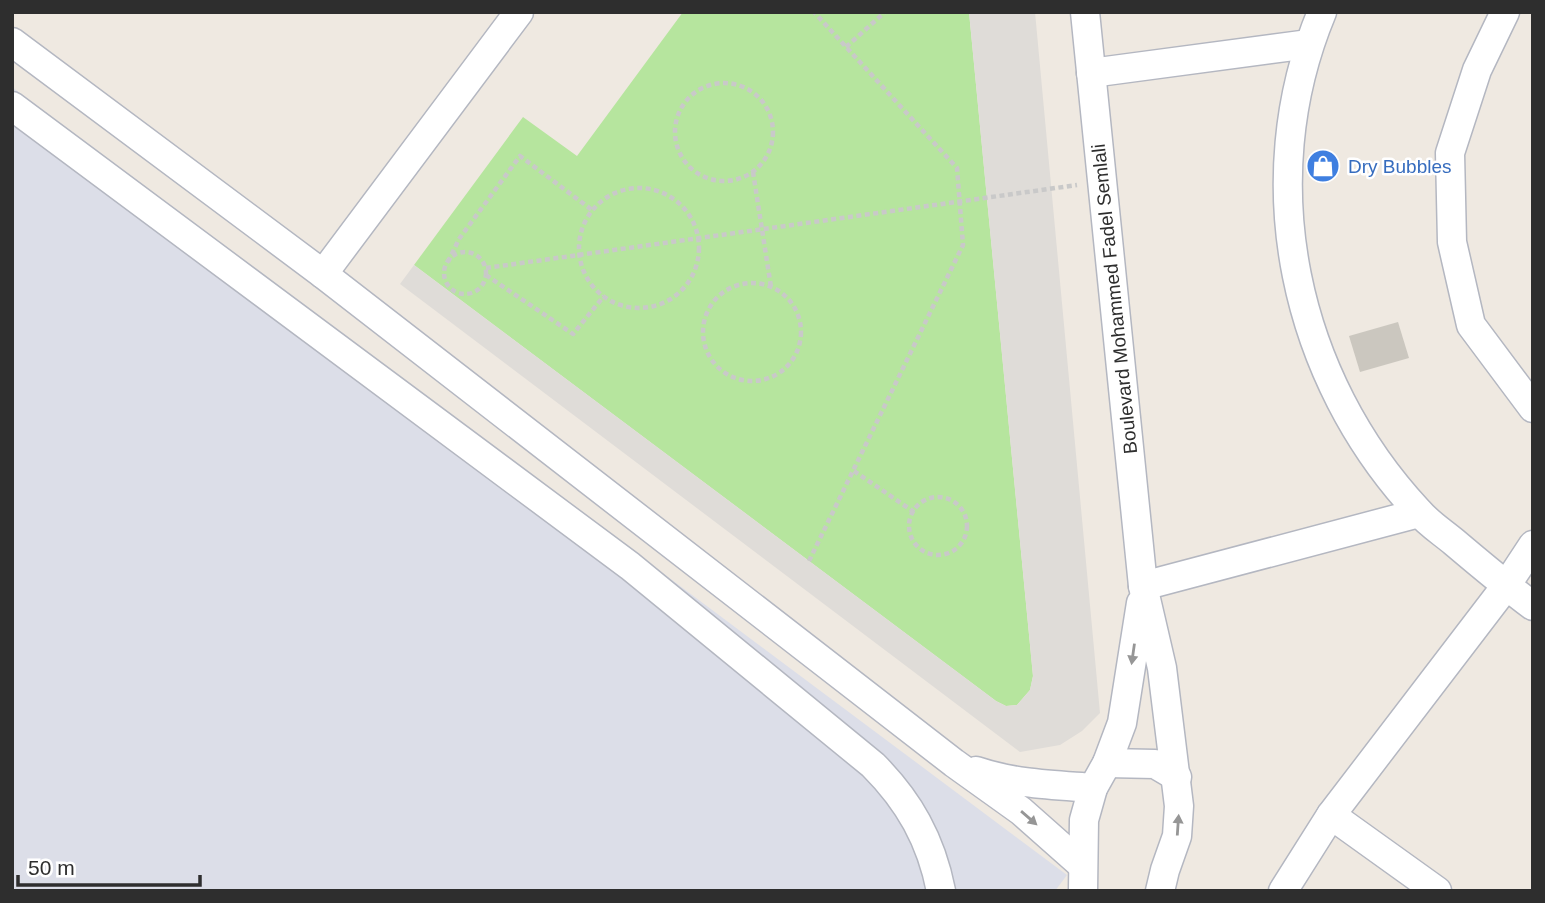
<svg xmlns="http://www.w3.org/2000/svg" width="1545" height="903" font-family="Arial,sans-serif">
  <rect width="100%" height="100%" fill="#efe9e1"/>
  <polygon fill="#dcdee8" points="12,87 1067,875 1055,891 12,891"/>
  <polygon fill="#b6e59e" points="683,12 969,12 1033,676 1030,690 1017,705 1006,706 996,701 414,265 523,117 577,156"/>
  <polygon fill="#dfdcd8" points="969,12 1035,12 1100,713 1082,731 1060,745 1020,752 400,284 414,265 996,701 1006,706 1017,705 1030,690 1033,676"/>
  <polygon fill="#cbc7bf" points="1398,322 1409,358 1360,372 1349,336"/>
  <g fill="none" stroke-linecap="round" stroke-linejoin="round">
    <defs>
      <g id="minor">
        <polyline points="1085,12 1143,586 1162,668 1179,806 1177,836 1165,870 1160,891"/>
        <path d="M1322,12C1251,182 1294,378 1418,511C1428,523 1442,532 1454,542C1480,564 1506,586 1533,606"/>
        <polyline points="1505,12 1477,70 1450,153 1452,242 1471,325 1533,408"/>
        <polyline points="12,42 323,274 954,763 1021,811 1082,865"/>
        <polyline points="1091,73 1309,44"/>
        <path d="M12,106L630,566L873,765C909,801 931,840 941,891"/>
        <polyline points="323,274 519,12"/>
        <polyline points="1143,586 1419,513"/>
        <polyline points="1107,763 1155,764 1177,777"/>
        <path d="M976,771C1014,784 1054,785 1093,788"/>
        <polyline points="1331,815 1437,891"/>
        <polyline points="1083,891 1084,820 1093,788 1107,763 1122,723 1141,603"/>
        <polyline points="1283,891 1331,815 1506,586 1533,545"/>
      </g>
    </defs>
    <use href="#minor" stroke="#b4b7c1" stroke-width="31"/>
    <g stroke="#c9c9c9" stroke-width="4.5" stroke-dasharray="5 3.5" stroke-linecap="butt">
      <polyline points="846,47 885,12"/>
      <circle cx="724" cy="132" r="49"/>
      <polyline points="753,172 771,287"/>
      <circle cx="639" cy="248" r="60"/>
      <circle cx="465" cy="273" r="21"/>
      <polyline points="448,262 459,239 520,156 592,210"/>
      <polyline points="486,268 1077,185"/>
      <polyline points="486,275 573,334 604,296"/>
      <circle cx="752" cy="332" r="49"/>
      <polyline points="854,471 914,512"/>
      <circle cx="938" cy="526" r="29"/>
      <polyline points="809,561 963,245 957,168 814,12"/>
    </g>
    <use href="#minor" stroke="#fff" stroke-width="28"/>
  </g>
  <defs><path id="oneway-solid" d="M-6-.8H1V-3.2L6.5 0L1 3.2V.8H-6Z" transform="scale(1.75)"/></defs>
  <g fill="#969696">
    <use href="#oneway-solid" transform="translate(1133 654) rotate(98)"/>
    <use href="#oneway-solid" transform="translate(1029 818) rotate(41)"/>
    <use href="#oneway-solid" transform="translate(1178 825) rotate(-86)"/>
  </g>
  <defs>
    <symbol id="shop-disc" viewBox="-11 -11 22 22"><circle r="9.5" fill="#3f7fe0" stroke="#fff"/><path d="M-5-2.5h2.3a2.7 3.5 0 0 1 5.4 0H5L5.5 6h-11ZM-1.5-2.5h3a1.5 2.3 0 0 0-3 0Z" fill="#fff"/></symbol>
  </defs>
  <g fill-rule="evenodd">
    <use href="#shop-disc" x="1304" y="147" width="38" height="38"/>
  </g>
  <g text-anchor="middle" stroke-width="5" stroke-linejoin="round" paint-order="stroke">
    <g font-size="19" fill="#366cbe" stroke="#fff" text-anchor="start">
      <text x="1348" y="173">Dry Bubbles</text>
    </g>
    <g font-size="19" fill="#2e2e2e" stroke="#fff">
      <text transform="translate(1114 299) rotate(-96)" y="7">Boulevard Mohammed Fadel Semlali</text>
    </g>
  </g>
  <rect width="1545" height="903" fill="none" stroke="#2e2e2e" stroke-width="28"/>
  <path d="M18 875v10h182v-10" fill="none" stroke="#2e2e2e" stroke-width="3.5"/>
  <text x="28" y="875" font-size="21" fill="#2e2e2e" stroke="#ffffff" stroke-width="5" paint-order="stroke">50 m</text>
</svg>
